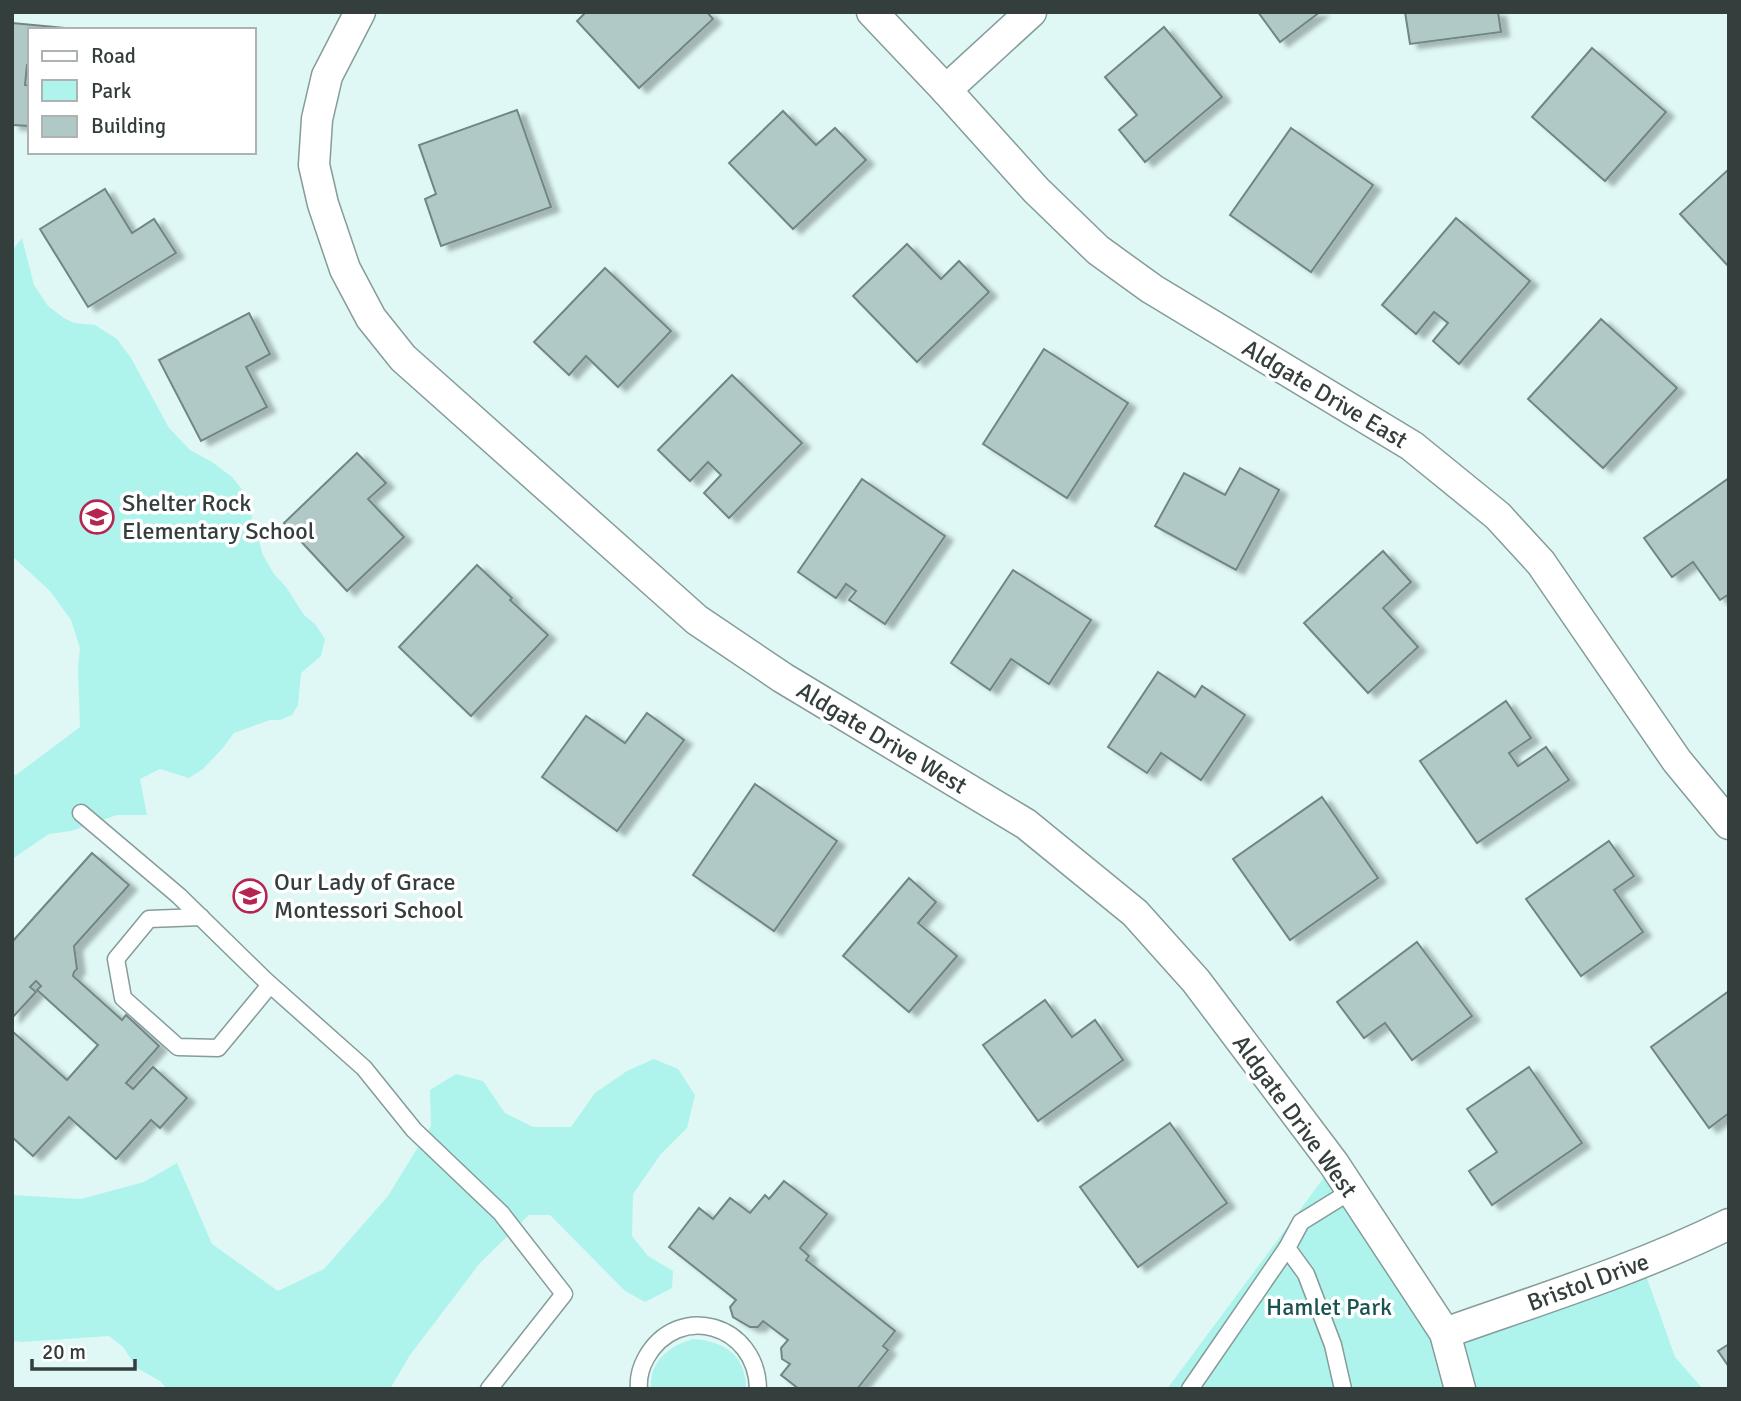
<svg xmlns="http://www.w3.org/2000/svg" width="1741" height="1401" font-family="Signika,sans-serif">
  <defs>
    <filter id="shadow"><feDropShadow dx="8" dy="4.5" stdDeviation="2" flood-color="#0004"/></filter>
  </defs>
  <rect width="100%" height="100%" fill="#dff8f5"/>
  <g fill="#aff3ed">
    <polygon points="22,238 34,285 48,306 64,318 74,323 95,325 117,339 131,358 169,428 190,450 212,462 232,477 245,493 263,555 274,574 286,587 304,615 315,624 325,639 321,656 301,673 298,705 292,715 280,720 270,720 234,733 222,749 203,769 189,778 160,769 140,779 147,815 117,815 71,831 49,834 12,859 12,774 16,775 80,727 78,669 80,648 71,620 50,591 12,556 12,251"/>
    <polygon points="654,1059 678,1069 695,1095 687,1128 661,1154 633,1194 632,1236 648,1256 673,1271 672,1288 645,1302 625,1291 550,1215 529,1215 480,1263 410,1355 390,1389 167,1389 160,1381 137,1368 123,1347 109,1336 22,1342 12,1341 12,1195 81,1199 144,1182 177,1163 212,1244 278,1291 324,1269 388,1196 431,1126 430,1090 456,1074 483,1081 505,1113 533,1127 571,1127 595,1093 627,1071"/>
    <polygon points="1334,1164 1445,1333 1642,1264 1675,1357 1703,1389 1167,1389"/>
    <path d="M693,1339C724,1341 746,1355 746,1389H651C649,1361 669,1346 693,1339Z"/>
  </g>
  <g fill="#b0c8c6" stroke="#708684" stroke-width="2" filter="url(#shadow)">
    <polygon points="586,12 707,12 713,19 639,88 577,21"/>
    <polygon points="1258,12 1320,12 1280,42"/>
    <polygon points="1405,12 1498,12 1501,32 1410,44"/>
    <polygon points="12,23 66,28 65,30 30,30 30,66 27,65 25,85 30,86 30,126 12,125"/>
    <polygon points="1164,27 1222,97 1145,162 1119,130 1137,115 1105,77"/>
    <polygon points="1592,48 1666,112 1605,181 1532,117"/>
    <polygon points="517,110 551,207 441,246 425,199 436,194 419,145"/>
    <polygon points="783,111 816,145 835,128 866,160 793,229 729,163"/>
    <polygon points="1291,128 1373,185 1311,272 1230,215"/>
    <polygon points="1729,169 1729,267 1680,214"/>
    <polygon points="105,189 132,233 154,219 176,253 88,307 40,229"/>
    <polygon points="1456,218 1530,281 1459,364 1433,341 1448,323 1434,312 1416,334 1382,305"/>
    <polygon points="907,244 941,279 959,261 989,292 917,362 853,296"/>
    <polygon points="605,268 671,331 618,387 586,356 569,375 534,342"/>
    <polygon points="249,313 270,354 246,367 267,407 201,441 159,360"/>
    <polygon points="1601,319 1677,388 1603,468 1528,399"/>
    <polygon points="1044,349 1128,403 1067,498 983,444"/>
    <polygon points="732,375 802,443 729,518 704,493 721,475 708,462 690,481 658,450"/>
    <polygon points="357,453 386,483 368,499 404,537 347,591 284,523"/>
    <polygon points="1240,468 1279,490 1236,570 1155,526 1184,473 1225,495"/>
    <polygon points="1729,478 1729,594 1720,600 1693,562 1672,577 1644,538"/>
    <polygon points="862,479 945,536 885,624 849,600 856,591 846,584 836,598 798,572"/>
    <polygon points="1383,551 1411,582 1383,608 1418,647 1368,693 1304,623"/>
    <polygon points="477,565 512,598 510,600 548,635 471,716 399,647"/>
    <polygon points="1013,570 1091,620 1049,684 1011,659 990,690 951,663"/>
    <polygon points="1158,672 1195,697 1202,686 1245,715 1201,780 1161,753 1147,773 1108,747"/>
    <polygon points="1506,701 1531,738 1509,753 1518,766 1546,747 1569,780 1477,843 1420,761"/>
    <polygon points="647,713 684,740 617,831 542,777 586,716 625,743"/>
    <polygon points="755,784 837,841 774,931 693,875"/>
    <polygon points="1322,797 1378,878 1290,940 1233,859"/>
    <polygon points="1609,841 1634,876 1614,890 1643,932 1581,976 1526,899"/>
    <polygon points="92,853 129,885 74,946 77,969 74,972 73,976 122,1020 126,1015 159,1046 126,1083 133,1089 153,1067 187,1098 160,1128 151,1120 116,1159 69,1117 33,1156 12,1137 12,1031 67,1080 98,1045 37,990 41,986 36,981 30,987 36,992 12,1018 12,942"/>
    <polygon points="909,878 936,902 918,923 957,956 909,1012 843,956"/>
    <polygon points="1417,942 1472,1016 1412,1060 1385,1023 1364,1038 1337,1002"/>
    <polygon points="1729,991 1729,1113 1709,1128 1651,1047"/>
    <polygon points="1045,1000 1072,1037 1095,1020 1123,1060 1038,1121 983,1045"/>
    <polygon points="1529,1067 1582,1143 1492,1205 1469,1171 1497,1152 1467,1109"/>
    <polygon points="1170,1123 1227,1203 1138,1267 1080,1187"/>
    <polygon points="784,1181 827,1214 800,1248 809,1256 806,1260 895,1331 883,1346 888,1350 857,1389 799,1389 781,1375 790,1364 782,1359 781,1348 788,1340 763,1321 758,1327 750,1327 733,1317 730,1307 736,1300 669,1247 699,1208 713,1219 730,1198 750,1213 765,1195 769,1199"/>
    <polygon points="1729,1344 1729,1367 1718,1351"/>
  </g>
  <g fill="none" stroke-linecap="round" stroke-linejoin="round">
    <defs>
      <g id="service">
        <polyline points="81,813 179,896 265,980 364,1068 414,1130 501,1213 564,1294 489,1389"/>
        <polyline points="201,917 149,919 116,959 123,998 178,1047 218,1048 270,985"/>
        <path d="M639,1389C638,1378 641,1367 646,1358C678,1301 757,1324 758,1389"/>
        <polyline points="1190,1389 1287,1248"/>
        <polyline points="1343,1389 1333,1345 1306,1274 1287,1248 1301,1222 1351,1191"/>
      </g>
      <g id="minor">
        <polyline points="360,12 327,76 317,119 314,165 323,204 345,269 371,318 403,358 697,620 783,678 1026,824 1135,913 1196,981 1334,1164 1445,1333 1460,1389"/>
        <polyline points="872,12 946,90 1036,190 1098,250 1152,289 1412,446 1498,516 1541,563 1677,761 1729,824"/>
        <polyline points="946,90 1031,12"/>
        <path d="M1445,1333C1541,1299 1638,1269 1729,1224"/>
      </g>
    </defs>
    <use href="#service" stroke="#859c99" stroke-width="19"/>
    <use href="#minor" stroke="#859c99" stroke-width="33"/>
    <use href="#service" stroke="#fff" stroke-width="16"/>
    <use href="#minor" stroke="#fff" stroke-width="30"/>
  </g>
  <defs>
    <symbol id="school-ring" viewBox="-11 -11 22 22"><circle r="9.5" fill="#fff" stroke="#b52550" stroke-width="1.5"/><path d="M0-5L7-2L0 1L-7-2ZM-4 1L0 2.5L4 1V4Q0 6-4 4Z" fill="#b52550"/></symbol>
  </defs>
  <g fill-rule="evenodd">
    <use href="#school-ring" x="78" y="498" width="38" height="38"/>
    <use href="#school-ring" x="231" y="877" width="38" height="38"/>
  </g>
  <g text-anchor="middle" stroke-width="7" stroke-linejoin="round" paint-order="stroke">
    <g font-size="24" fill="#343e3d" stroke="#fff">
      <text transform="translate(1325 394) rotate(31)" y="8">Aldgate Drive East</text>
      <text transform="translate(882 738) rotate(31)" y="8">Aldgate Drive West</text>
      <text transform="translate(1295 1116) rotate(54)" y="8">Aldgate Drive West</text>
      <text transform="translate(1588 1282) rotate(-20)" y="8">Bristol Drive</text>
    </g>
    <g font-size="24" fill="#343e3d" stroke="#fff" text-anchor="start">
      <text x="122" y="511">Shelter Rock<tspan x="122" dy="28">Elementary School</tspan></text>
      <text x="274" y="890">Our Lady of Grace<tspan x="274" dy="28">Montessori School</tspan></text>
    </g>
    <g font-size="24" fill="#195451" stroke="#fff">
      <text x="1329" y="1315">Hamlet Park</text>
    </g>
  </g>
  <rect width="1741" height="1401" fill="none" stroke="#343e3d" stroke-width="28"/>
  <rect x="28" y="28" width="228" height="126" fill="#ffffff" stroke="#aeb2b1" stroke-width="2"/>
  <rect x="42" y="51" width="35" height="10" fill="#ffffff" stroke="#aeb2b1" stroke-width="2"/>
  <text x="91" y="63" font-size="21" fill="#343e3d">Road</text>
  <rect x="42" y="80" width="35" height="21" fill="#aff3ed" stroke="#aeb2b1" stroke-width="2"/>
  <text x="91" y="98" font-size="21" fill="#343e3d">Park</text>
  <rect x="42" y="116" width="35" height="21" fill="#b0c8c6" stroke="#aeb2b1" stroke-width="2"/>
  <text x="91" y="133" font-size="21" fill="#343e3d">Building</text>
  <path d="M32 1359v10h103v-10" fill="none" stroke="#343e3d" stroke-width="3.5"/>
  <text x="42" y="1359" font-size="21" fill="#343e3d" stroke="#ffffff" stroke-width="5" paint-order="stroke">20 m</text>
</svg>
